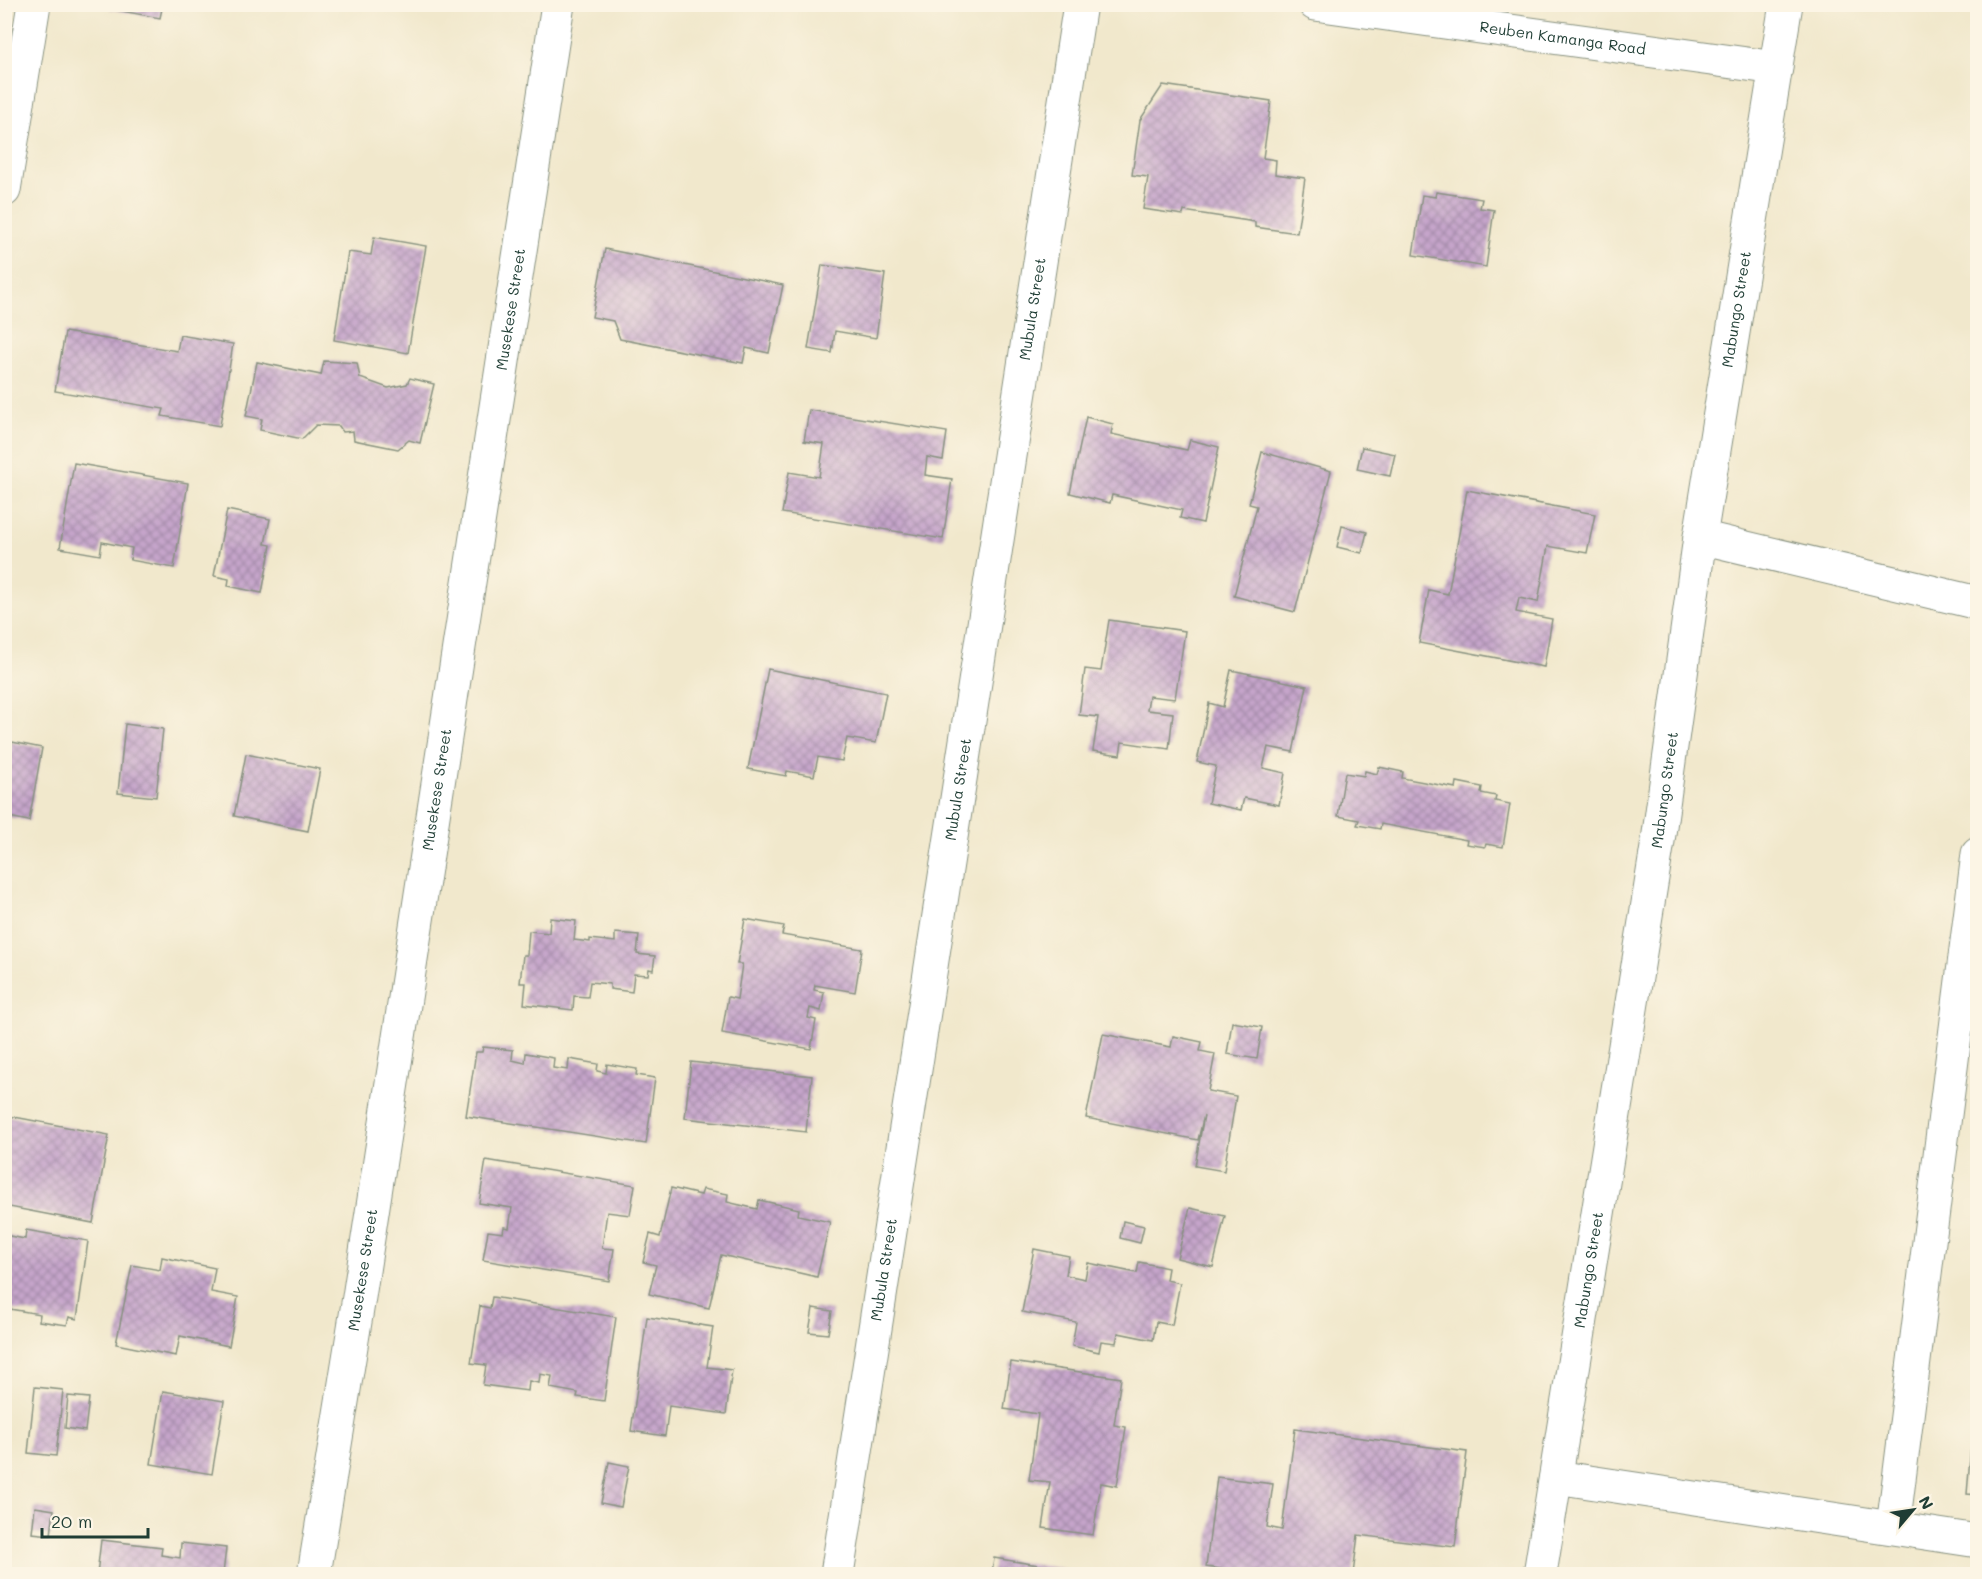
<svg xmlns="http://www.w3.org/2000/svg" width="1982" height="1579" font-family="Mali,sans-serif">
  <defs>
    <pattern id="building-cross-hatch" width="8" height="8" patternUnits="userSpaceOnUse" patternTransform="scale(1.5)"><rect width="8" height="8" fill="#c6a5cb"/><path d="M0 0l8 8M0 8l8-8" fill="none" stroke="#a088a6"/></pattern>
  </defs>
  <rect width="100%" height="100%" fill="#fcf5e5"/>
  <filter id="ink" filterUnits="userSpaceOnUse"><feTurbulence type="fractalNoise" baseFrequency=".0167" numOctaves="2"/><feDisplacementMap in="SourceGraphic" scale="12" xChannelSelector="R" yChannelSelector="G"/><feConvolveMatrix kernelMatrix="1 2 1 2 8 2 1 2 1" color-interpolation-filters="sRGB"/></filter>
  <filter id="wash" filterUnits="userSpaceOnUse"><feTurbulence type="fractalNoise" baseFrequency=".008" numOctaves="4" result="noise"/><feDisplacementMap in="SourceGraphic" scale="24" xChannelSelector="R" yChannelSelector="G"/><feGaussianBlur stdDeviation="1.35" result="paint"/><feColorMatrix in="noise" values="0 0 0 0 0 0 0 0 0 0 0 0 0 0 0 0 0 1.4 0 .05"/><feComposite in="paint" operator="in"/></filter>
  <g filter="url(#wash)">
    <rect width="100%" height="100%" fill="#f1e8cc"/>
    <g id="blocks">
      <g fill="url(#building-cross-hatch)">
        <polygon points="111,4 163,4 160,18 110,9"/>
        <polygon points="1163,85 1271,101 1263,158 1276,160 1275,174 1305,178 1297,233 1255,227 1255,222 1184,211 1183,215 1143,209 1148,177 1132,175 1140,120"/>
        <polygon points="1436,192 1482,199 1480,208 1494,210 1486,267 1413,255 1422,195 1435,197"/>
        <polygon points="374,237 426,246 408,353 334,340 348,252 371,255"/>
        <polygon points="605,249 783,285 769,353 746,348 743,363 620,339 613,321 592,317"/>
        <polygon points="822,265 885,274 876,338 835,331 832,353 808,349"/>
        <polygon points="65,332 177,351 180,335 233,344 220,426 162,416 164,409 55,391"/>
        <polygon points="324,361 357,363 360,378 388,388 407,384 410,378 434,384 420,443 409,440 398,449 354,440 353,431 343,432 339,426 316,425 302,439 260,430 262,419 246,416 257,362 321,375"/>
        <polygon points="809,410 947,432 943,460 927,457 925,475 952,479 943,539 782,513 789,472 819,477 824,444 804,441"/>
        <polygon points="1086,417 1113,424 1111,434 1187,450 1190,440 1219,447 1203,523 1180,518 1182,510 1112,495 1110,503 1070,493"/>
        <polygon points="1362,447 1395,454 1390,476 1357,469"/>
        <polygon points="1262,452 1331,471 1295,612 1234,596 1257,506 1249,504"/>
        <polygon points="74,463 188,483 174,568 130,560 132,548 102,542 100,555 60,548"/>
        <polygon points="1467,490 1595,514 1587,553 1548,546 1538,602 1519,598 1516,612 1552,619 1544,667 1419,643 1429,590 1448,594"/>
        <polygon points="227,510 270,519 265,544 271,545 262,593 228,586 229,579 214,576"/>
        <polygon points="1342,526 1367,532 1362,553 1337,547"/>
        <polygon points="1109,620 1185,631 1175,699 1149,696 1147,710 1173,713 1169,749 1122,742 1120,755 1093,751 1098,717 1079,715 1085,669 1101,671"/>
        <polygon points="768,669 886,693 876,743 847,738 842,761 818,757 814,776 787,771 786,776 748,769"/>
        <polygon points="1231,670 1307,686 1293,752 1268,747 1263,768 1285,773 1279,805 1244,798 1241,810 1208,803 1216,766 1197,762 1209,703 1223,707"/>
        <polygon points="125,724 163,729 156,797 118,793"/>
        <polygon points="12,742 42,748 29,821 4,816 4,750 10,751"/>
        <polygon points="246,754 320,769 308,831 234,816"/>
        <polygon points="1379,767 1403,772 1402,778 1456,788 1457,782 1482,787 1481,793 1496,796 1495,801 1510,804 1503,847 1486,844 1485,847 1466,844 1467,840 1381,824 1380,829 1357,825 1359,820 1338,816 1345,773 1364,776 1365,771 1377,774"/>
        <polygon points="550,918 576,921 574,940 590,942 590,939 615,942 615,933 639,935 637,954 655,956 653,970 649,969 648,975 634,974 632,992 610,989 610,984 590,982 588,997 574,996 573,1010 524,1004 526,983 520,983 523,955 527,955 529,931 549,933"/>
        <polygon points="745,919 784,926 782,935 862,949 855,992 815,985 814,990 824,992 821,1011 810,1008 808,1018 816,1020 811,1049 722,1033 728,997 737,999 742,964 737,964"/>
        <polygon points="1232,1022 1262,1027 1257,1059 1227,1054"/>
        <polygon points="1103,1034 1171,1047 1173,1036 1202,1042 1200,1051 1215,1054 1208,1091 1236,1096 1224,1171 1195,1166 1204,1115 1198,1140 1086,1118"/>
        <polygon points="483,1047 513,1050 512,1060 525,1063 526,1053 554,1058 553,1068 568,1070 569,1059 598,1064 597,1071 606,1073 607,1064 637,1069 636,1075 655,1078 646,1144 466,1116 476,1052 482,1052"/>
        <polygon points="691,1062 812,1076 806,1132 685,1118"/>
        <polygon points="4,1115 109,1135 93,1223 4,1206"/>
        <polygon points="486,1160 635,1185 630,1215 607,1212 602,1248 614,1249 609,1281 483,1260 488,1231 503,1233 504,1227 509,1228 512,1208 479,1203"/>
        <polygon points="671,1188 701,1195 703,1189 728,1194 727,1202 757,1209 759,1200 799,1209 798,1215 830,1222 817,1277 721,1255 709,1308 649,1294 656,1265 643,1262 650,1234 660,1237"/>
        <polygon points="1190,1208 1225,1216 1213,1267 1177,1258"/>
        <polygon points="1123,1221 1144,1226 1140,1243 1120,1238"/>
        <polygon points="26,1230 88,1241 77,1319 69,1317 67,1325 39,1321 40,1314 4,1308 4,1235 25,1239"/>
        <polygon points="1034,1249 1069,1256 1066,1275 1085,1279 1088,1263 1137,1273 1139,1262 1168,1268 1166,1280 1180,1283 1172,1325 1156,1322 1153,1340 1118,1333 1116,1343 1101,1341 1099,1352 1072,1346 1076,1322 1022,1312"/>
        <polygon points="162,1257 215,1268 211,1292 238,1297 229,1346 180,1336 176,1356 116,1344 132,1265 160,1270"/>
        <polygon points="492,1297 616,1317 604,1401 577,1397 578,1393 550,1388 552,1376 540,1374 539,1383 529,1381 528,1391 483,1385 486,1365 471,1363 480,1306 490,1308"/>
        <polygon points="813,1308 832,1311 828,1334 809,1332"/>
        <polygon points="647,1317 713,1327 707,1367 732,1370 726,1414 669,1406 665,1436 631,1431"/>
        <polygon points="1011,1362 1121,1378 1114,1425 1126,1427 1117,1486 1101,1483 1093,1535 1043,1528 1050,1482 1029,1480 1038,1414 1004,1409"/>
        <polygon points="35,1387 63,1390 56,1456 28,1453"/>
        <polygon points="163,1391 224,1401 212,1474 151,1464"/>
        <polygon points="68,1396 89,1398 85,1431 65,1428"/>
        <polygon points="1295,1429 1467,1452 1455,1547 1358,1535 1353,1574 1260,1574 1206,1567 1217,1477 1273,1484 1267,1527 1282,1530"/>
        <polygon points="1978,1445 1978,1495 1967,1494 1971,1446"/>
        <polygon points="609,1462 629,1466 621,1507 601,1503"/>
        <polygon points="35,1507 54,1510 51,1535 32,1533"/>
        <polygon points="101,1540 162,1547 161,1555 180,1558 181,1543 226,1548 223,1574 97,1574"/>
        <polygon points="994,1558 1076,1571 1084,1574 992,1574"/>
      </g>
    </g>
  </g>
  <g filter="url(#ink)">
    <use href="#blocks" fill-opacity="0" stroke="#889280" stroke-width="1.5"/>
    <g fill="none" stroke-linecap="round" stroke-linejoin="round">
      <defs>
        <g id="minor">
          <path id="s1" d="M1315,4L1776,68"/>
          <polyline points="4,190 34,4"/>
          <polyline points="1700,537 1978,603"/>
          <polyline points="1556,1477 1978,1541"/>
          <polyline points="1893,1527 1978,854"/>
          <path id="s2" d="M314,1574L359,1297L558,4"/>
          <path id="s3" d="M837,1574L1080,4"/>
          <path id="s4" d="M1540,1574L1658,841L1700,537L1786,4"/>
        </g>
      </defs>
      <use href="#minor" stroke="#889280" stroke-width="35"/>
      <use href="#minor" stroke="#fff" stroke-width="33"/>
    </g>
  </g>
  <g text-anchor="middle" stroke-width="5" stroke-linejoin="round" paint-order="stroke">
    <g font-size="15" fill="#1f3d34" stroke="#fcf5e5">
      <text dy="5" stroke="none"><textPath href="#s1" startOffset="250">Reuben Kamanga Road</textPath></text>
      <text dy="5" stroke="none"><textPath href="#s2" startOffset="1280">Musekese Street</textPath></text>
      <text dy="5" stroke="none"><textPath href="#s3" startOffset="1280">Mubula Street</textPath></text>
      <text dy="5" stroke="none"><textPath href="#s4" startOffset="1280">Mabungo Street</textPath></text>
      <text dy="5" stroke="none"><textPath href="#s2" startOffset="794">Musekese Street</textPath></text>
      <text dy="5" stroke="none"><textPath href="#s3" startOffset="794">Mubula Street</textPath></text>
      <text dy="5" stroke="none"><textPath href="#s4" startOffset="794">Mabungo Street</textPath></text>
      <text dy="5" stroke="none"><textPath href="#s2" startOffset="308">Musekese Street</textPath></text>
      <text dy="5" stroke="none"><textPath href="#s3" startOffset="308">Mubula Street</textPath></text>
      <text dy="5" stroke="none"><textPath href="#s4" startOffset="308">Mabungo Street</textPath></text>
    </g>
  </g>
  <rect width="1982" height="1579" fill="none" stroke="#fcf5e5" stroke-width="24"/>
  <g transform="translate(1913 1510) rotate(61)" stroke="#fcf5e5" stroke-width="4.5" paint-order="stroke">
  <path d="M0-4.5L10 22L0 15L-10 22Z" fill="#1f3d34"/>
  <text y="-9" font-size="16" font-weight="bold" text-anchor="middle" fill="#1f3d34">N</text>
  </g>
  <path d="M42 1528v9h106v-9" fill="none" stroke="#1f3d34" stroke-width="3"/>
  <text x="51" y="1528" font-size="18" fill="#1f3d34" stroke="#fcf5e5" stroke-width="4.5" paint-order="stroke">20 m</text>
</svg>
